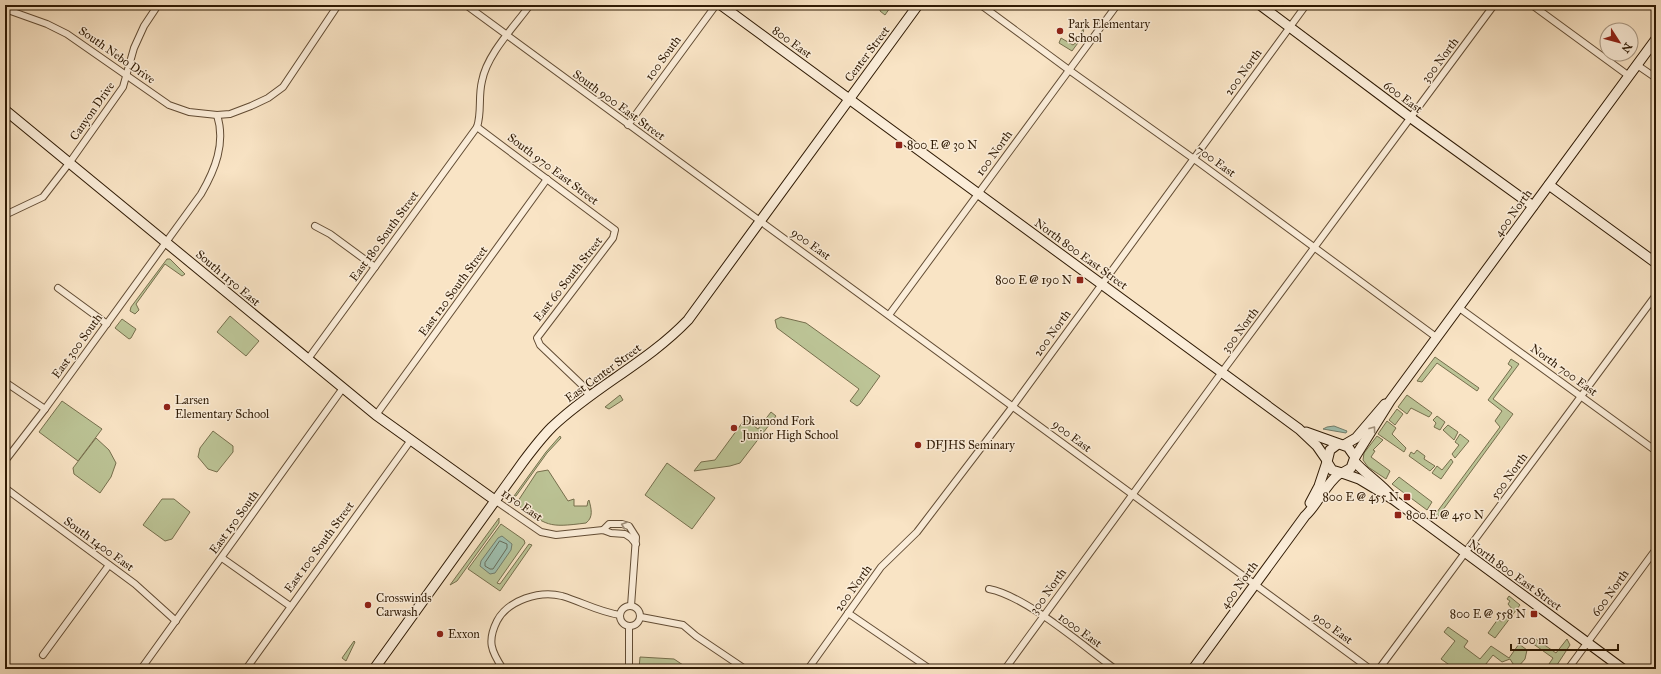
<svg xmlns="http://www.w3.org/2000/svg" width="1661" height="674" font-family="'IM FELL Great Primer',serif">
  <rect width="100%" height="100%" fill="#f9e4c5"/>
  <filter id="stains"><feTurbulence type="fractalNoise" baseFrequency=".005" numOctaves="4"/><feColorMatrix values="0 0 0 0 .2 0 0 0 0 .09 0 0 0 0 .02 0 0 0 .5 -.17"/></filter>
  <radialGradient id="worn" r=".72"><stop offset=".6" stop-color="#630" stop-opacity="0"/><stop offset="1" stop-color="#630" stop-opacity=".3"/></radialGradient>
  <g fill="#bcc496" stroke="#766f4d">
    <polygon points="881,5 892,5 885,15 880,11"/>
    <polygon points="1084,26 1083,36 1072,51 1059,43 1061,38 1073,45 1078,41"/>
    <polygon points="167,259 170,259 185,274 182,276 165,264 136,304 139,310 135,314 130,311 131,307"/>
    <polygon points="230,316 259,341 246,356 217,332"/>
    <polygon points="781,317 806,323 880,376 860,404 857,406 850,401 859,389 777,328 775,320"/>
    <polygon points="122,319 136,329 131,338 129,339 115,328"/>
    <polygon points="1435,357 1479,388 1477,391 1437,363 1422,382 1417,381"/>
    <polygon points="1511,359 1519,364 1493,399 1513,414 1437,518 1434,516 1500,427 1495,421 1502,411 1488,400 1512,367 1508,364"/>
    <polygon points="620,395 623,400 609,409 605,407"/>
    <polygon points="1407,395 1432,413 1429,417 1411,408 1407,414 1398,407"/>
    <polygon points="62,401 102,429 78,461 39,432"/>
    <polygon points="1397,409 1403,414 1395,425 1389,420"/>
    <polygon points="771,412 776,416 740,463 730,466 694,471 701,462 715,460 745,419 758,429"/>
    <polygon points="1437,416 1445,422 1440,430 1434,427 1436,423 1433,420"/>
    <polygon points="1387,421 1396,428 1392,434 1406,448 1404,452 1378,434"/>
    <polygon points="1448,425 1458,432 1454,440 1443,430"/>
    <polygon points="213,431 233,446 233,452 217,472 208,469 198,457 200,448"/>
    <polygon points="1460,434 1469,441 1455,458 1452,454 1459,445 1455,442"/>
    <polygon points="560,436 561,438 547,453 516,496 514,496 546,452"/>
    <polygon points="1377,436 1383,440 1373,450 1375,451 1371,457 1390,471 1386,479 1368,467 1363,460 1364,453"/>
    <polygon points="96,438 109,450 116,463 111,477 100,493 74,474 73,468"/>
    <polygon points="1417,450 1425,456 1424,459 1435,466 1430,471 1409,456 1411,452 1414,454"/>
    <polygon points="1451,459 1453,462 1441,479 1432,473 1437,466 1442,470"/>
    <polygon points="667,463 715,498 692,529 645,495"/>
    <path d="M548,470L568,501L574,499V506H587L588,501L589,500C591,508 594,517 586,523C547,528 548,526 516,504L537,472Z"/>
    <polygon points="1399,477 1432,502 1427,510 1392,484"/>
    <polygon points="162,499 174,499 190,512 172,539 165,541 143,525"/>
    <polygon points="499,518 499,523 457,581 450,585"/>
    <polygon points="501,524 524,540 525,543 497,583 500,584 529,544 532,545 500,591 468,569"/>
    <polygon points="1509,596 1520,605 1495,638 1488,633 1498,619 1502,622 1512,609 1508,604 1510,601 1507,599"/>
    <polygon points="1448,627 1468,641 1464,647 1480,659 1491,646 1509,658 1519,644 1527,650 1525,659 1518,667 1521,669 1514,669 1515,667 1510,659 1502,662 1493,655 1482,669 1455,669 1441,659 1455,641 1444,632"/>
    <polygon points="1536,639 1556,653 1567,639 1570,645 1555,668 1549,664 1553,658 1532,643"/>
    <polygon points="354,641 355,642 346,661 342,658"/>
    <polygon points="640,657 674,659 689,669 639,669"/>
  </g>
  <g fill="#9ebfaf" stroke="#727d6b">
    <polygon points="1334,426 1347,431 1346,433 1323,429 1327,427"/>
    <polygon points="502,536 512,544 511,550 495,573 490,574 480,566 481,561 498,538"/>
  </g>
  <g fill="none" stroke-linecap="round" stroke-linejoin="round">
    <polygon stroke="#666c5a" stroke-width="1" points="500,541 507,544 507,548 493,569 490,569 485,566 485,563"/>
    <defs>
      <g id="street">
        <polyline points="466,5 1370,669"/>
        <polyline points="981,5 1069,70 1201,164 1436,337"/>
        <polyline points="1532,5 1629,76"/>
        <polyline points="5,9 47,24 67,34 169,105 189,112 217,115 230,114 251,106 268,98 283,87 338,5"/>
        <polyline points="1637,65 1656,78"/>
        <polyline points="628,125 716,5"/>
        <polyline points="477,127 615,230 613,238 537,338 540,345 582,385 590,397"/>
        <polyline points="5,215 43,197 70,162 123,87 134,48 144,26 158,5"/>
        <polyline points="315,226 330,234 375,267"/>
        <polyline points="58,288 107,324"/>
        <polyline points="1458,307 1656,451"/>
        <polyline points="889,315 1117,5"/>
        <path d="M308,359L477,127C482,112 478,97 482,81C487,54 514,27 530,5"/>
        <polyline points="5,382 45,409"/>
        <polyline points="376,415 547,179"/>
        <path d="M5,461L45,409L201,194C215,170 226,143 217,115"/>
        <polyline points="5,488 135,584 176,621"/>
        <polyline points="496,501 541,532 556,535 603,530 611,533 625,534 631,538 636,544"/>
        <polyline points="603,530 609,524 622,524 629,526 636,537 631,606"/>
        <polyline points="222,558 290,606"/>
        <path d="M989,589C1026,596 1083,646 1115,669"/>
        <circle cx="630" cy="616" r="10"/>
        <polyline points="848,613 930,669"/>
        <polyline points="641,617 683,625 696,636 745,669"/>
        <polyline points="629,626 629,669"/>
        <polyline points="43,655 109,565"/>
        <polyline points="141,669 343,388"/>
        <polyline points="246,669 411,440"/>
        <path d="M503,669C491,651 487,641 497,621C508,600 540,590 562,596C582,602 599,612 620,615"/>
        <polyline points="808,669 881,567 917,532 1013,406 1306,5"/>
        <polyline points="1005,669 1222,372 1494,5"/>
        <polyline points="1379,669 1656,295"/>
        <polyline points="1568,669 1656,549"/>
      </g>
      <g id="secondary">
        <polyline points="721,5 1299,429 1317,446 1326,459"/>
        <polyline points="1260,5 1411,118 1533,206"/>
        <polyline points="5,110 376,415 496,501"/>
        <polyline points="1549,185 1656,263"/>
        <polyline points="1306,432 1348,447 1355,457"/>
        <polyline points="1338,444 1330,450 1327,462 1332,470 1342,473 1351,468 1355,457 1390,401 1656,39"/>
        <polyline points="1344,445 1356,438 1385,404"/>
        <path d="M1354,461C1366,475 1381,483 1392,497"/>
        <polyline points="1342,473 1359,479 1394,500 1623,669"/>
        <polyline points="1310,503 1319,486 1327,462"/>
        <path d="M374,669L523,462C532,450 541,438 552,427C594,387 648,362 688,320L918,5"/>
        <path d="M1193,669L1305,516C1319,503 1325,484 1340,473"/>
      </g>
    </defs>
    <use href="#street" stroke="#624c34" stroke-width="8"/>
    <use href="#secondary" stroke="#2f1a04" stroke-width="11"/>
    <use href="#street" stroke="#fbedd9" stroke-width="6"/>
    <use href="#secondary" stroke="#fbedd9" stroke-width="9"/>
  </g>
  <defs><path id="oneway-chevron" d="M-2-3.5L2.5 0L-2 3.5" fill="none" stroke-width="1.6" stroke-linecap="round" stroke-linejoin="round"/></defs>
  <g stroke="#9f8e79">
    <use href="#oneway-chevron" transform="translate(1373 429) rotate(-54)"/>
    <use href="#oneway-chevron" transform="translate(624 525) rotate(-162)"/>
  </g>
  <g fill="#8f2418" stroke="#fbedd9" stroke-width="1.5">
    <circle cx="1060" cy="31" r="4"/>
    <rect x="895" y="141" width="8" height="8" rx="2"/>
    <rect x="1076" y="276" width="8" height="8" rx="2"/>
    <circle cx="167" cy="407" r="4"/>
    <circle cx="734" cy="428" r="4"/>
    <circle cx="918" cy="445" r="4"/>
    <rect x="1403" y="493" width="8" height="8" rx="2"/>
    <rect x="1394" y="511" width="8" height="8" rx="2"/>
    <circle cx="368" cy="605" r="4"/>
    <rect x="1530" y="610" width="8" height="8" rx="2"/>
    <circle cx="440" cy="634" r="4"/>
  </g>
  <g text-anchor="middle" stroke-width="3" stroke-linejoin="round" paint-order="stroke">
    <g font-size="12" fill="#2f1a04" stroke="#fbedd9" text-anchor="start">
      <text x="1068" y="28">Park Elementary<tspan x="1068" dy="14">School</tspan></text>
      <text x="907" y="149">800 E @ 30 N</text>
      <text x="1072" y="284" text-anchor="end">800 E @ 190 N</text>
      <text x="175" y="404">Larsen<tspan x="175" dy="14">Elementary School</tspan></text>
      <text x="742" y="425">Diamond Fork<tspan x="742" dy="14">Junior High School</tspan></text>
      <text x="926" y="449">DFJHS Seminary</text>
      <text x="1399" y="501" text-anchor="end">800 E @ 455 N</text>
      <text x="1406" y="519">800 E @ 450 N</text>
      <text x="376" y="602">Crosswinds<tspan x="376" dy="14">Carwash</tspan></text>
      <text x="1526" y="618" text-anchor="end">800 E @ 558 N</text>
      <text x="448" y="638">Exxon</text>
    </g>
    <g font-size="12" fill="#2f1a04" stroke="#fbedd9">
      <text transform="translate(792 42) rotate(36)" y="4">800 East</text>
      <text transform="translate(867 54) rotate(-53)" y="4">Center Street</text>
      <text transform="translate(117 55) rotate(35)" y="4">South Nebo Drive</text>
      <text transform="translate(663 58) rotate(-54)" y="4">100 South</text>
      <text transform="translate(1440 60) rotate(-53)" y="4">300 North</text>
      <text transform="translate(1243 72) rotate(-54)" y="4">200 North</text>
      <text transform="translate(1403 97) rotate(37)" y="4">600 East</text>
      <text transform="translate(619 105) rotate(36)" y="4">South 900 East Street</text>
      <text transform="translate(92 111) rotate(-55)" y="4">Canyon Drive</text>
      <text transform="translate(994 153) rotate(-54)" y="4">100 North</text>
      <text transform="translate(1216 161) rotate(36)" y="4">700 East</text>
      <text transform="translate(553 169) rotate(37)" y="4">South 970 East Street</text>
      <text transform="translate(1513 213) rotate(-54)" y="4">400 North</text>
      <text transform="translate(384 236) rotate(-54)" y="4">East 180 South Street</text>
      <text transform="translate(811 244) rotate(36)" y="4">900 East</text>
      <text transform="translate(1081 254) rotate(36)" y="4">North 800 East Street</text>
      <text transform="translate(228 278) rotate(40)" y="4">South 1150 East</text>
      <text transform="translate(568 279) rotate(-52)" y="4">East 60 South Street</text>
      <text transform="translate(453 291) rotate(-54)" y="4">East 120 South Street</text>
      <text transform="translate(1240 330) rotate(-53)" y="4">300 North</text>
      <text transform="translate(1052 333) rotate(-54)" y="4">200 North</text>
      <text transform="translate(77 346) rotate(-54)" y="4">East 300 South</text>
      <text transform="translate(1564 370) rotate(36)" y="4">North 700 East</text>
      <text transform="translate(603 373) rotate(-36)" y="4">East Center Street</text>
      <text transform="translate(1072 436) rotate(37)" y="4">900 East</text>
      <text transform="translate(1509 476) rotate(-54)" y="4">500 North</text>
      <text transform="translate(522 505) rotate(35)" y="4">1150 East</text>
      <text transform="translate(234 522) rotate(-54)" y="4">East 150 South</text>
      <text transform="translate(99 544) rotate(36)" y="4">South 1400 East</text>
      <text transform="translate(319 547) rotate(-54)" y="4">East 100 South Street</text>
      <text transform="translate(1515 575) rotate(36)" y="4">North 800 East Street</text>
      <text transform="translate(1239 585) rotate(-54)" y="4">400 North</text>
      <text transform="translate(853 588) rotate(-54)" y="4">200 North</text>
      <text transform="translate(1048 591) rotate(-54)" y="4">300 North</text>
      <text transform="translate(1610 593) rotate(-54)" y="4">600 North</text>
      <text transform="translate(1333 628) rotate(36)" y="4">900 East</text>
      <text transform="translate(1080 630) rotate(36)" y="4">1000 East</text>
    </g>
  </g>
  <rect width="1661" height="674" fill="none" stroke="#f9e4c5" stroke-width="20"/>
  <rect x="6" y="6" width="1649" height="662" fill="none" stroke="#2f1a04" stroke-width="2"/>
  <rect x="10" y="10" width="1641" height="654" fill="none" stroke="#2f1a04"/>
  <g transform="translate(1619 42) rotate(126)"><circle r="19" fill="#fbedd9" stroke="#a99984"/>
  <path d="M0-3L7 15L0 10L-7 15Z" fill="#8f2418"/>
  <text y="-6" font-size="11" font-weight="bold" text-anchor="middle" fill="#2f1a04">N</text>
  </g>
  <path d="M1511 644v6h107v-6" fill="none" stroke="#2f1a04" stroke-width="2"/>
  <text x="1517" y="644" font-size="12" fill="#2f1a04" stroke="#fbedd9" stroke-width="3" paint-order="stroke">100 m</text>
  <rect width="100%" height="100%" filter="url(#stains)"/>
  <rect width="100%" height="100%" fill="url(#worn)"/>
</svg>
